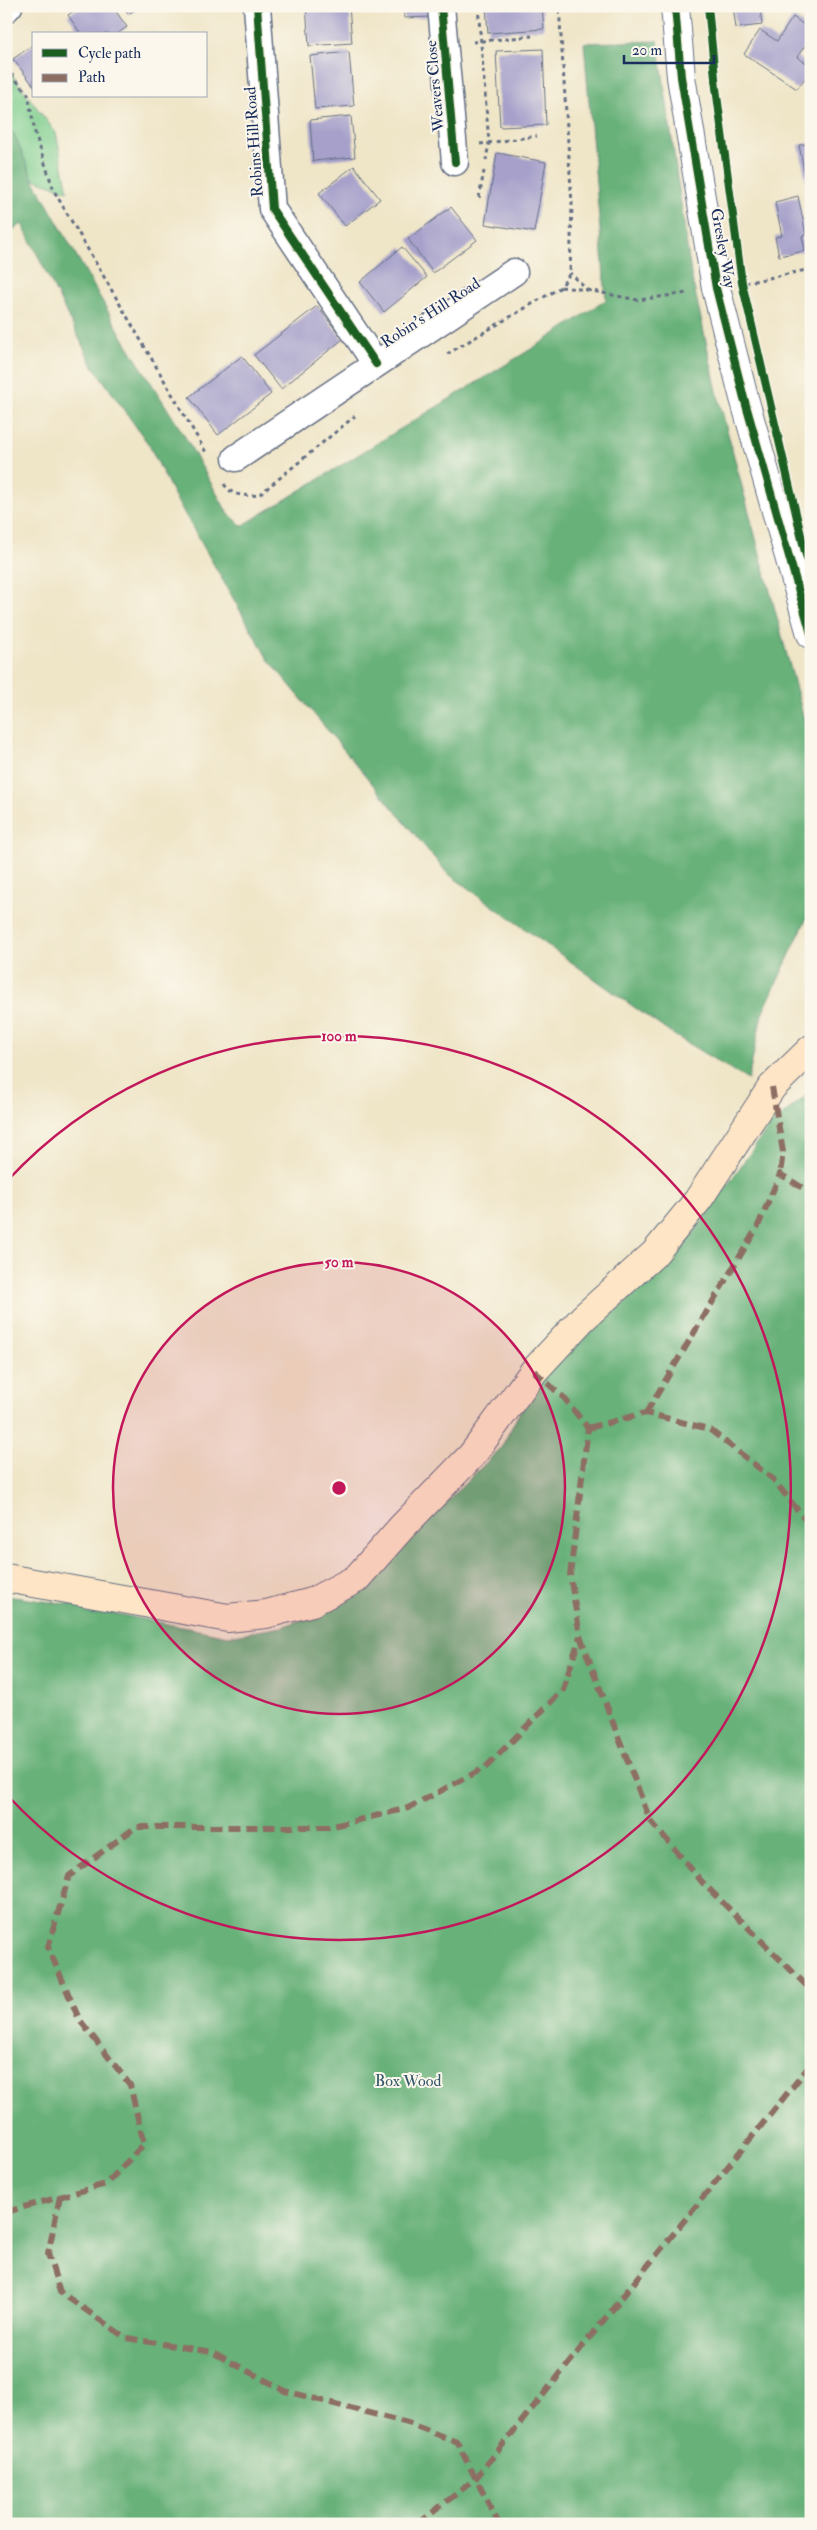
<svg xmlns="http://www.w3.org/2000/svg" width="817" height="2530" font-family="'IM FELL Double Pica',serif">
  <rect width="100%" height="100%" fill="#fbf7ec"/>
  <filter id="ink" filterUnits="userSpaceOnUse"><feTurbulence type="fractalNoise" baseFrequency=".02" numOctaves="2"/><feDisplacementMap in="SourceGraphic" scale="10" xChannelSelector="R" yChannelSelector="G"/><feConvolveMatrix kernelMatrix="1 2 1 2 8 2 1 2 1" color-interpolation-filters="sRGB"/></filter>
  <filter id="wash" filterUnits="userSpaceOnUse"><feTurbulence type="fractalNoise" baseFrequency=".0096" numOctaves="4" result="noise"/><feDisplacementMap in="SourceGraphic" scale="20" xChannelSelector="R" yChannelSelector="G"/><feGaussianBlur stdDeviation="1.12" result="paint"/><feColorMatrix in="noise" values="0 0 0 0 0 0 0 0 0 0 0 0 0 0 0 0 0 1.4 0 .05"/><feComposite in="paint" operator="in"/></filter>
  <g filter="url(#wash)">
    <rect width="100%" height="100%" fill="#efe5c7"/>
    <polygon fill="#7fce8e" stroke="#4d7e76" points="6,67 56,133 68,191 33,179 14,134 6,126"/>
    <g fill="#67b179" stroke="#41706c">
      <polygon points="658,41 691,274 719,400 811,745 811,909 762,1014 748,1080 666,1030 447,873 268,659 175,497 149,445 93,366 22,224 6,234 6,126 14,134 33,179 126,343 184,435 227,512 242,526 541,343 606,300 584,43"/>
      <polygon points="811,1092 811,2524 6,2524 6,1596 66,1604 228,1636 282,1627 344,1603 501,1448 537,1379 675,1259 770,1125"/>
    </g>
    <g id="blocks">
      <g fill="#a6a0ca">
        <polygon points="81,6 112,6 127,27 117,34 81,34 68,15"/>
        <polygon points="124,6 142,6 128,14"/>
        <polygon points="306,6 349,6 352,43 309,46"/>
        <polygon points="403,6 431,6 432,17 404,18"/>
        <polygon points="486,6 542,6 544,29 488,33"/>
        <polygon points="733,6 760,6 762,25 736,28"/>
        <polygon points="793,17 811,30 811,37 797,57 811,66 811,70 797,89 744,54 760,30 777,41"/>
        <polygon points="34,44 34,86 13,59"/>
        <polygon points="543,49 546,125 500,127 496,51"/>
        <polygon points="349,52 354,106 315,109 310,56"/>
        <polygon points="351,116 355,157 313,161 310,120"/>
        <polygon points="811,143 811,200 810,200 799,145"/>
        <polygon points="497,153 546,162 534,232 485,224"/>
        <polygon points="354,166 380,199 345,226 319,193"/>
        <polygon points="798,196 806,235 802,236 805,251 779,256 775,237 782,236 775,202"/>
        <polygon points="451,207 477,240 433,273 408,239"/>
        <polygon points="402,247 427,277 384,312 360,282"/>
        <polygon points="317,306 343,339 281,389 254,355"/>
        <polygon points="242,356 271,394 218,435 189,397"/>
      </g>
    </g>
  </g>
  <g filter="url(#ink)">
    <use href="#blocks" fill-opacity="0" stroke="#656f83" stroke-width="1"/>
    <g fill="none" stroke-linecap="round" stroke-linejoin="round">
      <defs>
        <g id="minor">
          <polyline points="257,6 272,209 376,364"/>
          <polyline points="441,6 455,162"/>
          <polyline points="6,9 9,6"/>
          <polyline points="236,458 514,272"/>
        </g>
        <polyline id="tertiary" points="675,6 681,77 716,288 744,398 811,634"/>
        <polyline id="secondary" points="6,1578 228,1618 266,1614 312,1602 356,1579 402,1527 472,1455 534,1371 583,1318 654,1254 698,1200 772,1087 811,1049"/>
      </defs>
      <use href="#minor" stroke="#656f83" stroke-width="29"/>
      <use href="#tertiary" stroke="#656f83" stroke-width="30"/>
      <use href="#secondary" stroke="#656f83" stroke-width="30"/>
      <g stroke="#656f83" stroke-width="3" stroke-dasharray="4 4" stroke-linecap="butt">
        <polyline points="478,6 489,143 486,160"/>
        <polyline points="473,42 532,36"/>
        <polyline points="6,68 28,94 35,133 54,191 207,454"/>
        <polyline points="480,144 537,136"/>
        <polyline points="479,198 484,171"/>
        <polyline points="745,283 811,269"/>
        <polyline points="561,287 587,290 570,273"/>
        <polyline points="587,290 638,300 687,293"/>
        <polyline points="447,354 561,287 570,273 572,204 559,6"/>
        <path d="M224,484C232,497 246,496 259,495L355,416"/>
      </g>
      <use href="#minor" stroke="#fff" stroke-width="26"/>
      <use href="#tertiary" stroke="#fff" stroke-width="28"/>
      <use href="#secondary" stroke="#fee5c5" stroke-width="28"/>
      <g stroke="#8d6e63" stroke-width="6" stroke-dasharray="12 6" stroke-linecap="butt">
        <polyline points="772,1087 783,1152 780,1174"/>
        <polyline points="534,1371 564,1398 588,1428 570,1575 580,1636 650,1820 703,1883 811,1990"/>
        <polyline points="646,1413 758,1226 780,1174 811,1193"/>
        <polyline points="588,1428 646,1413 709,1429 773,1479 811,1527"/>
        <polyline points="60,2196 48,2254 60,2292 126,2338 212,2352 285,2391 408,2423 457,2442 499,2524"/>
        <polyline points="6,2212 106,2184 144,2144 130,2085 79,2019 48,1947 69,1876 136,1827 329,1827 408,1808 486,1767 563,1690 580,1636"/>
        <polyline points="418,2524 475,2479 811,2064"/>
      </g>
      <defs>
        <g id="cycleway">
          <polyline points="257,6 272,209 376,364"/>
          <polyline points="441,6 455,162"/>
          <polyline points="675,6 681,77 716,288 744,398 811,634"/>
          <polyline points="708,6 716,88 742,283 805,552 811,570"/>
        </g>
      </defs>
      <use href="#cycleway" stroke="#fbf7ec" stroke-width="11"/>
      <use href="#cycleway" stroke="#1b5e20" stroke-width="8"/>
    </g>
  </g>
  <circle cx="339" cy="1488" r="226" fill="#c2185b" fill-opacity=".12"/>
  <g fill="none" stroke="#c2185b" stroke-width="2.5">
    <circle cx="339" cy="1488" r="226"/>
    <path d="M8 1180A452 452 0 1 1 8 1796"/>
  </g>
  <g text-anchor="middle" stroke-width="4" stroke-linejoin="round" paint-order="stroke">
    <g font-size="16" fill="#1b2f5e" stroke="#fbf7ec">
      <text transform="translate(434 86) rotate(-95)" y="6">Weavers Close</text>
      <text transform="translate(253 142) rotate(-94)" y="6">Robins Hill Road</text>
      <text transform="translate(724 248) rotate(80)" y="6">Gresley Way</text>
      <text transform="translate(430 312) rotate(-33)" y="6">Robin's Hill Road</text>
    </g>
    <g font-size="16" fill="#34576a" stroke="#fbf7ec">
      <text x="408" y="2086">Box Wood</text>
    </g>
  </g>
  <circle cx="339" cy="1488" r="8" fill="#c2185b" stroke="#fbf7ec" stroke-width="2.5"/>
  <g font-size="15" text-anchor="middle" font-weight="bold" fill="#c2185b" stroke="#fbf7ec" stroke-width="4" stroke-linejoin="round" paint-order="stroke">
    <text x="339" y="1041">100 m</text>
    <text x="339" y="1267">50 m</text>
  </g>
  <rect width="817" height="2530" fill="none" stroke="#fbf7ec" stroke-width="25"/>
  <rect x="32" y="32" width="175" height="65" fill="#fbf7ec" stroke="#a1a7b3"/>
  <rect x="42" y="49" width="25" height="8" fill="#1b5e20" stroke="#a1a7b3"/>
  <text x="78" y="58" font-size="15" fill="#1b2f5e">Cycle path</text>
  <rect x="42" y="74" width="25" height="8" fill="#8d6e63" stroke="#a1a7b3"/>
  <text x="78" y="82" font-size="15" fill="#1b2f5e">Path</text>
  <path d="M624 55v8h90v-8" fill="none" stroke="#1b2f5e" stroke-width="2.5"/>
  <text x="632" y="55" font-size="15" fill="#1b2f5e" stroke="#fbf7ec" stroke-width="4" paint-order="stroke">20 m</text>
</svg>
